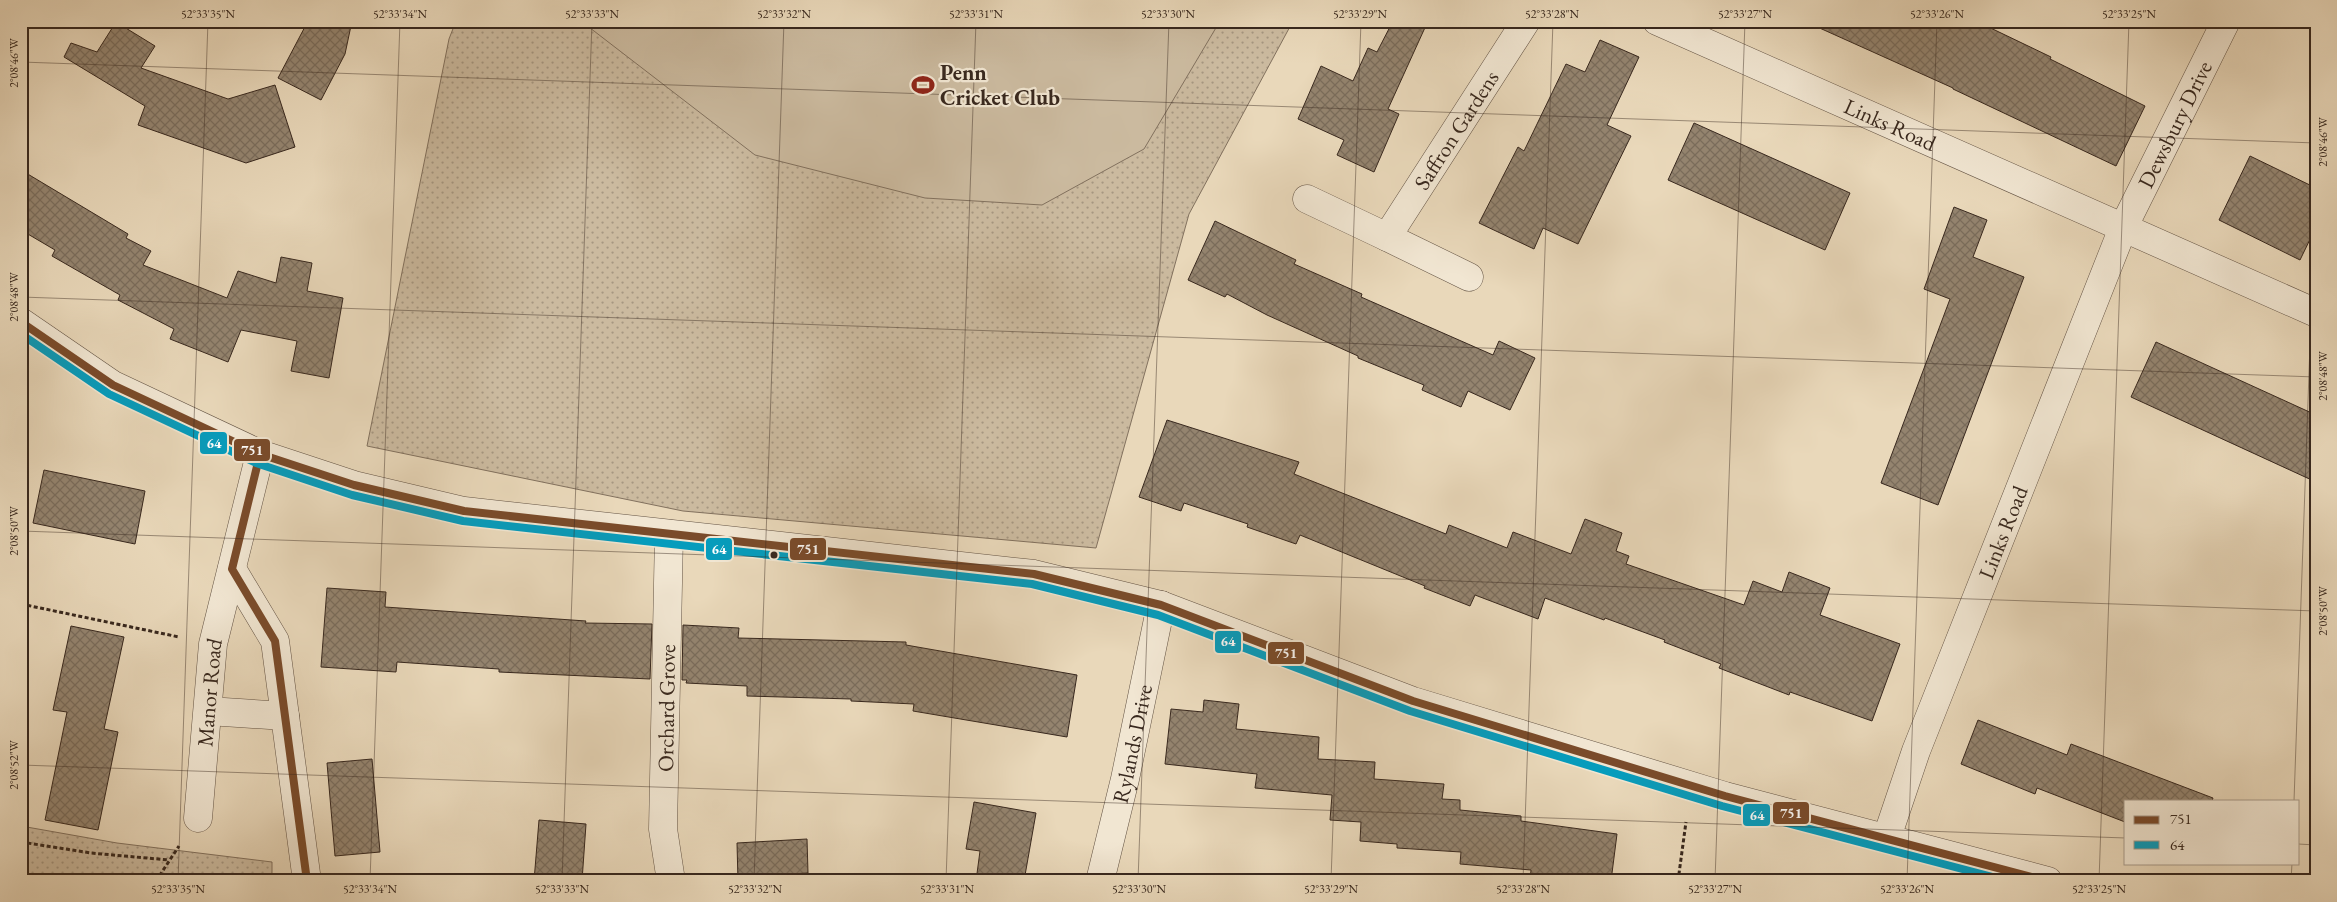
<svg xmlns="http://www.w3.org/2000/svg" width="2337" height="902" font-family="'EB Garamond',serif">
  <defs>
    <pattern id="green-dots" width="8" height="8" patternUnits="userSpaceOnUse" patternTransform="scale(1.25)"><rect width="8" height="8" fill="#cbba9f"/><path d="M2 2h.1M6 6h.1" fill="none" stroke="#a69781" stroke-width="1.8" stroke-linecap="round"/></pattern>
    <pattern id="building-cross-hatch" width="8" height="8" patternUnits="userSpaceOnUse" patternTransform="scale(1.25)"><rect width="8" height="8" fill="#94846f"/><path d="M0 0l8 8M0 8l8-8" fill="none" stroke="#7a6c5b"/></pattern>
  </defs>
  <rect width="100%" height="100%" fill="#e9d8ba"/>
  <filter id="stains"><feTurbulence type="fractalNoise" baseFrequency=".004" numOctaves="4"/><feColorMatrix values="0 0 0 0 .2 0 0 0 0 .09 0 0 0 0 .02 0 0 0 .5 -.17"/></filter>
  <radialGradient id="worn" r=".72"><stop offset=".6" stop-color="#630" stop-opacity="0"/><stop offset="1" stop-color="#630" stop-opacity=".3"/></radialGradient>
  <g fill="url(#green-dots)" stroke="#82715e">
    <polygon points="456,21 1293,21 1189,214 1096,548 683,511 367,446 449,39"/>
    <polygon points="21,826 117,843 272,862 272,881 21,881"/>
  </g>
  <polygon fill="#cbba9f" stroke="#82715e" points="581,21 1220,21 1144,149 1042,205 925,198 755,155"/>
  <g fill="url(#building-cross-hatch)" stroke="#38281e">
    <polygon points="308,21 352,21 345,54 321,100 278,78"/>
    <polygon points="1393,21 1428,21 1388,109 1399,114 1374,172 1337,155 1344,140 1298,119 1321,66 1353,81 1368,48 1377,52"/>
    <polygon points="1804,21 1976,21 2051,57 2050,59 2145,106 2116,166 1953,89 1953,88"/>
    <polygon points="116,22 155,46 141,68 228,99 275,85 295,147 246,163 138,125 145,106 64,57 71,43 97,52"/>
    <polygon points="1600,40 1639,57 1607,125 1631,136 1578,244 1543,228 1534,249 1479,223 1518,147 1524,151 1566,64 1585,72"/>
    <polygon points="1694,123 1850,193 1825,250 1668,180"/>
    <polygon points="2250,156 2316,188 2316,227 2300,260 2219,220"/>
    <polygon points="21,170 128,234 126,238 151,251 143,265 227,298 238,271 276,283 281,257 312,263 307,291 343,298 329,378 291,371 297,341 241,330 228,362 170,339 174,329 118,300 120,295 52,256 55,250 21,230"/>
    <polygon points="1954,207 1987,220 1973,257 2024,277 1938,505 1881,483 1950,299 1924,289"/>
    <polygon points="1215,221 1296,260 1294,264 1362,294 1361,297 1493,355 1499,341 1535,358 1510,410 1468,391 1461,407 1422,390 1424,385 1358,358 1358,356 1267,315 1227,294 1225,297 1188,280"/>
    <polygon points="2156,342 2316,415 2316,482 2131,397"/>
    <polygon points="1167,420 1299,462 1294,474 1446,534 1449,525 1507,548 1513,532 1571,554 1585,519 1622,533 1616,551 1629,556 1626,564 1744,605 1753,581 1782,592 1789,572 1830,588 1820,615 1900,644 1872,721 1790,692 1789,695 1719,668 1721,664 1664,642 1665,640 1605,618 1604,620 1545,598 1538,619 1475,595 1470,606 1424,588 1425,586 1300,535 1296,544 1247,527 1248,524 1184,503 1181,511 1139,497"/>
    <polygon points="44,470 145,491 135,544 33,523"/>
    <polygon points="327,588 386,592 385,607 586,621 585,623 652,624 650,679 499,672 499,669 397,662 396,672 321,667"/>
    <polygon points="683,625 739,628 738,638 906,642 906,645 1077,675 1067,737 913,711 914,704 851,701 851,699 747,696 747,686 686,683 687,680 682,680"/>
    <polygon points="71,626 124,637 104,729 118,732 98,830 45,820 67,712 53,710"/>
    <polygon points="1204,700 1239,704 1236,729 1319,737 1318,759 1375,762 1374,779 1444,784 1442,799 1460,800 1460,810 1521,816 1521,821 1617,834 1611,881 1530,881 1531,870 1460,864 1461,852 1397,848 1397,844 1360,841 1361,822 1330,820 1332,795 1255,788 1257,774 1165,764 1171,709 1203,712"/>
    <polygon points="1978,720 2067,755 2071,744 2213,798 2212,801 2126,801 2125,822 2037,788 2035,794 1961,764"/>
    <polygon points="372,759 380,852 335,856 327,763"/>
    <polygon points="974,802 1036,813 1024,881 976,881 980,851 966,849"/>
    <polygon points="539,820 586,824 582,881 534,881"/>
    <polygon points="807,839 808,873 789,874 789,881 738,881 737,843"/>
  </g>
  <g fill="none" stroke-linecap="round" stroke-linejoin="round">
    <defs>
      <g id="minor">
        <path id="s1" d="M1657,21L2316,313"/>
        <path id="s2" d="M1307,199L1387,237L1526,21"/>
        <polyline points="1387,237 1469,277"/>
        <polyline points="21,322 113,385 260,454 354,485 464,511 1034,574 1161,605 1413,701 1725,796 2048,881"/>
        <polyline points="669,534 663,829 671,881"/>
        <polyline points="232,569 275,641 307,881"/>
        <polyline points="208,711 285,716"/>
        <path id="s3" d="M198,818L213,644L260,454"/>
        <path id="s4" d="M1887,837L1916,751L2123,228L2226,21"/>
        <path id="s5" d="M1100,881L1125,779L1161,605"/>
      </g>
    </defs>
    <use href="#minor" stroke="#645445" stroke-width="29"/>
    <g stroke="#38281e" stroke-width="3" stroke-dasharray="4 2.5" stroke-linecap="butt">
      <polyline points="21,604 179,637"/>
      <polyline points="21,842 91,853 169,860"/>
      <polyline points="156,881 179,846"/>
      <polyline points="1678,881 1686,822"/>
    </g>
    <use href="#minor" stroke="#f1e6d2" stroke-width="28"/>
    <defs>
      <g id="bus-1">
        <polyline points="21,322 113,385 260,454 354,485 464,511 1034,574 1161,605 1413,701 1725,796 2047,881"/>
        <polyline points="260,454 232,569 275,641 307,881"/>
      </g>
      <polyline id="bus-2" points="21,334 109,394 256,463 352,495 463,521 1032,584 1158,615 1410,711 1722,806 2008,881"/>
    </defs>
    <use href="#bus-1" stroke="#f1e6d2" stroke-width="11"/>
    <use href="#bus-2" stroke="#f1e6d2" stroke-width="11"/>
    <use href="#bus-1" stroke="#7a4b2a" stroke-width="8"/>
    <use href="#bus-2" stroke="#069cbc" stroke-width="8"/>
  </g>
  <path fill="none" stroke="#38281e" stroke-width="1" stroke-opacity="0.45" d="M21,62L2316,143M21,297L2316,377M21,531L2316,611M21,765L2126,838M2294,801L2316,173M2298,844L2316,845M178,881L208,21M370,881L400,21M562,881L592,21M754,881L784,21M946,881L976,21M1138,881L1169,21M1331,881L1361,21M1523,881L1553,21M1715,881L1745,21M1907,881L1937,21M2099,881L2129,21M2291,881L2292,863"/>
  <defs>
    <symbol id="stadium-bare" viewBox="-9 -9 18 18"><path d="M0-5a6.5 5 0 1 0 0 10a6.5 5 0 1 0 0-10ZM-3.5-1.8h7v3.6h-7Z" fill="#8f2418" stroke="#f1e6d2" stroke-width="2.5" paint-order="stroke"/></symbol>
  </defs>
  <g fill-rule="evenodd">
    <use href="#stadium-bare" x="907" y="69" width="32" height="32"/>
  </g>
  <circle fill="#38281e" stroke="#f1e6d2" stroke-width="2" cx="774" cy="555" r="4.5"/>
  <g text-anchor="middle" stroke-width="4.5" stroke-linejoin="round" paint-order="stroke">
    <g font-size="22" font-weight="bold" fill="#38281e" stroke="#f1e6d2" text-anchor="start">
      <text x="940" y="80">Penn<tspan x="940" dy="25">Cricket Club</tspan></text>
    </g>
    <g font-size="22" fill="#38281e" stroke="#f1e6d2">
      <text dy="8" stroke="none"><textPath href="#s1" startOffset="255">Links Road</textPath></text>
      <text dy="8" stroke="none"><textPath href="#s4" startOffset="769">Dewsbury Drive</textPath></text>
      <text dy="8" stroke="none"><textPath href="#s2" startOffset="216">Saffron Gardens</textPath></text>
      <text dy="8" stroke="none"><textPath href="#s4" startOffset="326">Links Road</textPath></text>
      <text dy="8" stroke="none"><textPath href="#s3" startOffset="126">Manor Road</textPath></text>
      <text transform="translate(666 708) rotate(-89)" y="8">Orchard Grove</text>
      <text dy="8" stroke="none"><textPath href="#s5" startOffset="141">Rylands Drive</textPath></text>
    </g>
  </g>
  <g stroke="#f1e6d2" stroke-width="2">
    <rect x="199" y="431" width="29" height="24" rx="5" fill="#069cbc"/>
    <rect x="233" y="438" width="38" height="24" rx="5" fill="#7a4b2a"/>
    <rect x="789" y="537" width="38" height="24" rx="5" fill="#7a4b2a"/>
    <rect x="705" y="537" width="28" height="24" rx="5" fill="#069cbc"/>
    <rect x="1214" y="630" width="28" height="24" rx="5" fill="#069cbc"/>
    <rect x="1267" y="641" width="38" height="24" rx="5" fill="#7a4b2a"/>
    <rect x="1772" y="801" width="38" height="24" rx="5" fill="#7a4b2a"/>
    <rect x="1742" y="803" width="29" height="24" rx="5" fill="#069cbc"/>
  </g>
  <g font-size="14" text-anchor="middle" font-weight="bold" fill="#fff">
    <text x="214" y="448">64</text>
    <text x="252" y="455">751</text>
    <text x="808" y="554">751</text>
    <text x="719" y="554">64</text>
    <text x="1228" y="646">64</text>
    <text x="1286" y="658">751</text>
    <text x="1791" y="818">751</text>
    <text x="1757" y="820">64</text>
  </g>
  <rect width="2337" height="902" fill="none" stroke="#e9d8ba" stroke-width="55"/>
  <rect x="2124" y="800" width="175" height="65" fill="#f1e6d2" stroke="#a79a8a"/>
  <rect x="2134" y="816" width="25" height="8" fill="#7a4b2a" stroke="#a79a8a"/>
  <text x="2170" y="824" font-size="15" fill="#38281e">751</text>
  <rect x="2134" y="841" width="25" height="8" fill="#069cbc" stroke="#a79a8a"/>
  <text x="2170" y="850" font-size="15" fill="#38281e">64</text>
  <rect x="28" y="28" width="2282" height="846" fill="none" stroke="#38281e" stroke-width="2"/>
  <g font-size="12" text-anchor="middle" fill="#38281e">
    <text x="208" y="18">52°33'35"N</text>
    <text x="400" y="18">52°33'34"N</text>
    <text x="592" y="18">52°33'33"N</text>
    <text x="784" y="18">52°33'32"N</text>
    <text x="976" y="18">52°33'31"N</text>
    <text x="1168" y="18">52°33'30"N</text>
    <text x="1360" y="18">52°33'29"N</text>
    <text x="1552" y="18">52°33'28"N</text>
    <text x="1745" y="18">52°33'27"N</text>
    <text x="1937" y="18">52°33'26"N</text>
    <text x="2129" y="18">52°33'25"N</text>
    <text transform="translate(14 63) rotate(-90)" y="4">2°08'46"W</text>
    <text transform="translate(2323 142) rotate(-90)" y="4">2°08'46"W</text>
    <text transform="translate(14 297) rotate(-90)" y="4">2°08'48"W</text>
    <text transform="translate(2323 376) rotate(-90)" y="4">2°08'48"W</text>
    <text transform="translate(14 531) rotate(-90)" y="4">2°08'50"W</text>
    <text transform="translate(2323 611) rotate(-90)" y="4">2°08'50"W</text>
    <text transform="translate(14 765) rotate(-90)" y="4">2°08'52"W</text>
    <text x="178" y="893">52°33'35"N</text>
    <text x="370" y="893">52°33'34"N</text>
    <text x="562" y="893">52°33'33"N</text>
    <text x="755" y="893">52°33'32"N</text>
    <text x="947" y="893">52°33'31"N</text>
    <text x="1139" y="893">52°33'30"N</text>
    <text x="1331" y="893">52°33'29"N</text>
    <text x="1523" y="893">52°33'28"N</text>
    <text x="1715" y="893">52°33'27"N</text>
    <text x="1907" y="893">52°33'26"N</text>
    <text x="2099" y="893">52°33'25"N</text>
  </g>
  <rect width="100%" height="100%" filter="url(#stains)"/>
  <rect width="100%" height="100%" fill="url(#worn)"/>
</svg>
